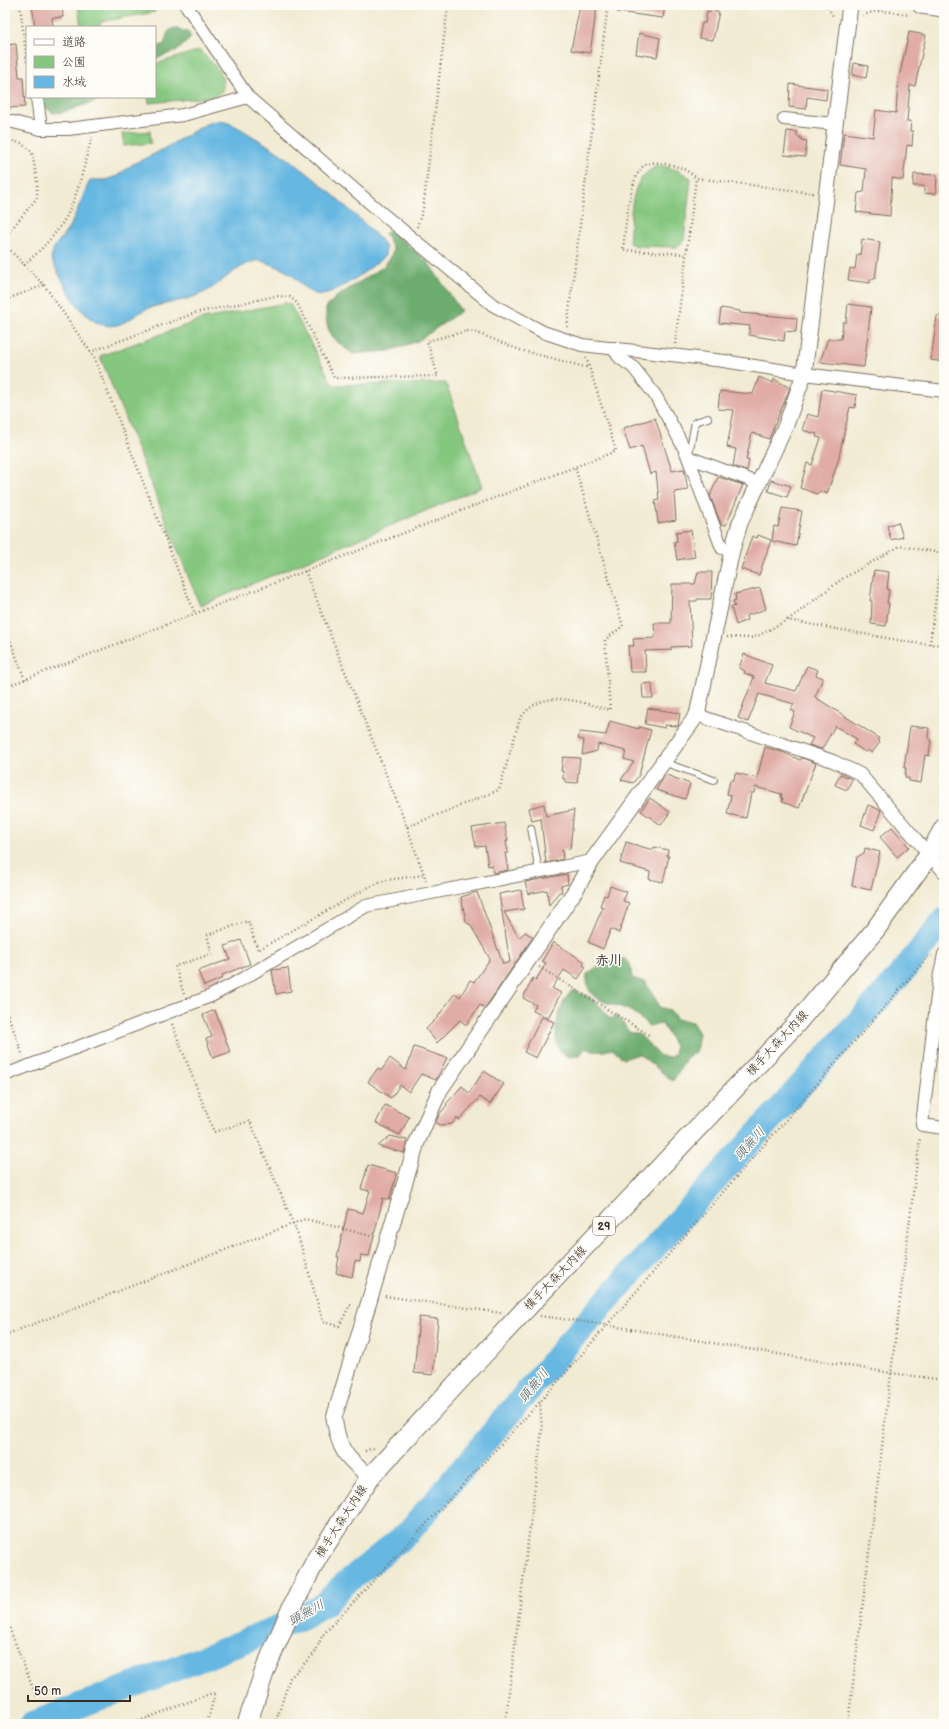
<svg xmlns="http://www.w3.org/2000/svg" width="949" height="1729" font-family="'Balsamiq Sans','Klee One',sans-serif">
  <rect width="100%" height="100%" fill="#fdfcf7"/>
  <filter id="ink" filterUnits="userSpaceOnUse"><feTurbulence type="fractalNoise" baseFrequency=".025" numOctaves="2"/><feDisplacementMap in="SourceGraphic" scale="8" xChannelSelector="R" yChannelSelector="G"/><feConvolveMatrix kernelMatrix="1 2 1 2 8 2 1 2 1" color-interpolation-filters="sRGB"/></filter>
  <filter id="wash" filterUnits="userSpaceOnUse"><feTurbulence type="fractalNoise" baseFrequency=".012" numOctaves="4" result="noise"/><feDisplacementMap in="SourceGraphic" scale="16" xChannelSelector="R" yChannelSelector="G"/><feGaussianBlur stdDeviation="0.9" result="paint"/><feColorMatrix in="noise" values="0 0 0 0 0 0 0 0 0 0 0 0 0 0 0 0 0 1.4 0 .05"/><feComposite in="paint" operator="in"/></filter>
  <g filter="url(#wash)">
    <rect width="100%" height="100%" fill="#f2ebd3"/>
    <g fill="#86c780" stroke="#60784f">
      <polygon points="78,5 153,5 155,12 100,22 100,27 81,27"/>
      <path d="M200,50C210,62 228,74 222,91L213,97L149,103L148,97H155V64Z"/>
      <polygon points="150,131 151,143 124,146 122,134"/>
      <path d="M660,165L677,170L691,178L684,240L678,247L637,246L629,243C632,214 627,177 660,165Z"/>
      <polygon points="285,303 290,304 333,385 446,383 482,487 200,606 100,356 203,319"/>
    </g>
    <g fill="#6cac6e" stroke="#546b46">
      <polygon points="173,28 188,32 191,38 178,50 155,59 155,48 164,44 168,32"/>
      <polygon points="41,97 108,97 64,112 53,113 45,107"/>
      <path d="M390,230L428,262L461,311L418,341L389,351L353,354C333,339 325,334 326,308L336,297L383,267L391,257L393,249L385,233Z"/>
      <path d="M625,959L630,963L632,978L646,982C649,992 657,998 659,1007L670,1010L677,1019L692,1022L699,1033L696,1052L687,1057L673,1081L639,1054L624,1059L612,1049C602,1052 595,1053 586,1048L579,1056C576,1056 572,1057 570,1057C545,1052 558,1001 573,990L589,997L602,1008L610,1019L617,1015L629,1032L640,1035L659,1055L668,1058L674,1055L675,1046L662,1024L649,1026C641,1020 636,1013 626,1009C607,1001 585,1003 587,974L604,962H615Z"/>
    </g>
    <path fill="#66b7e1" stroke="#507080" d="M219,121C232,122 242,130 254,137C303,165 339,199 379,238L386,248L385,256C372,267 333,298 315,294C305,291 299,281 292,275C284,270 276,265 267,263C264,262 259,260 256,261C236,266 224,281 207,291C189,301 168,302 149,308C138,312 129,322 117,325C84,333 64,282 51,259L54,247L70,227L90,180H105L117,176L133,164L158,152L204,125L211,122Z"/>
    <g fill="none" stroke-linecap="round" stroke-linejoin="round">
      <polyline stroke="#66b7e1" stroke-width="25" points="32,1724 211,1655 300,1618 326,1603 341,1587 409,1532 570,1341 896,980 944,920"/>
    </g>
    <g id="blocks">
      <g fill="#e0aca5">
        <polygon points="32,5 62,5 63,17 52,18 53,27 35,27"/>
        <polygon points="580,5 597,5 590,53 571,50"/>
        <polygon points="617,5 665,5 663,18 617,12"/>
        <polygon points="707,11 719,12 713,40 699,38 702,23 705,23"/>
        <polygon points="909,32 926,35 915,86 910,85 907,121 911,121 910,131 913,131 912,146 907,145 903,180 892,178 890,216 856,212 858,193 864,192 866,169 840,165 844,133 873,137 876,110 896,113 898,83"/>
        <polygon points="639,33 660,38 657,57 636,54"/>
        <polygon points="16,44 19,77 23,77 25,107 7,108 7,106 5,106 5,45"/>
        <polygon points="854,63 868,66 866,78 852,75"/>
        <polygon points="790,84 827,89 826,100 807,97 806,109 789,107"/>
        <polygon points="787,131 797,132 797,137 801,137 801,140 807,141 805,157 784,155"/>
        <polygon points="914,174 937,175 936,194 924,193 924,186 913,186"/>
        <polygon points="862,239 880,242 875,279 870,279 870,283 848,280 850,268 855,269 857,254 860,255"/>
        <polygon points="848,304 871,307 864,367 820,362 828,339 841,339 843,322 846,322"/>
        <polygon points="721,308 740,311 740,313 797,318 796,332 785,331 784,341 749,335 750,326 719,323"/>
        <polygon points="937,316 944,316 944,362 931,360"/>
        <polygon points="759,377 773,383 774,379 790,388 769,439 752,433 746,460 749,460 747,471 733,466 736,449 727,447 734,410 718,409 720,391 753,394"/>
        <polygon points="822,389 857,395 855,408 850,407 838,461 827,494 820,491 817,494 800,488 807,463 812,465 821,438 816,437 817,434 802,430 807,414 818,417"/>
        <polygon points="655,418 672,471 684,469 688,490 674,492 676,520 658,523 655,501 659,500 656,472 650,474 642,446 630,450 623,428"/>
        <polygon points="718,477 743,485 726,525 721,524 710,496"/>
        <polygon points="771,480 791,486 787,497 768,491"/>
        <polygon points="782,508 802,511 796,546 772,541 774,526 778,527"/>
        <polygon points="898,522 903,537 891,540 887,526"/>
        <polygon points="691,530 695,557 677,560 674,542 677,541 676,532"/>
        <polygon points="758,535 771,540 759,575 741,569 752,536 757,538"/>
        <polygon points="874,570 889,572 887,589 889,589 887,603 889,603 886,626 871,624 872,601 870,601"/>
        <polygon points="698,572 712,572 711,599 697,599 697,601 690,601 692,646 671,647 671,650 645,651 646,672 630,672 628,646 634,646 633,639 655,638 654,623 671,623 672,584 695,584"/>
        <polygon points="760,588 766,609 746,616 747,620 736,625 731,607 735,606 733,601 736,600 735,594"/>
        <polygon points="744,654 772,665 765,683 796,691 807,666 818,670 816,675 823,678 815,697 879,738 878,740 880,742 872,753 867,750 865,752 853,744 857,739 835,726 822,749 809,745 813,738 789,727 795,712 791,710 794,704 759,694 748,722 738,718 754,677 744,673 745,671 739,668"/>
        <polygon points="652,683 653,698 643,698 642,684"/>
        <polygon points="648,708 680,713 678,726 665,725 665,728 645,724"/>
        <polygon points="610,721 639,729 639,727 651,730 639,775 633,783 621,780 634,762 624,759 626,751 598,744 597,751 582,755 584,740 578,739 580,732 606,735"/>
        <polygon points="910,726 929,728 928,738 931,739 929,756 925,755 921,783 909,781 909,778 905,778 906,768 904,768"/>
        <polygon points="765,747 782,752 800,760 802,758 816,763 799,808 782,802 783,798 781,797 782,794 755,787 754,793 751,793 746,818 727,814 731,795 727,794 730,780 734,780 735,773 757,778"/>
        <polygon points="563,757 580,758 577,783 565,782 565,779 563,779 563,771 561,771"/>
        <polygon points="840,774 852,779 847,790 835,785"/>
        <polygon points="667,775 690,784 685,799 656,790 664,777"/>
        <polygon points="650,798 670,812 661,825 641,811"/>
        <polygon points="544,804 546,816 574,810 570,849 562,850 563,859 546,863 541,819 532,821 529,808"/>
        <polygon points="868,805 881,810 874,830 861,825"/>
        <polygon points="504,823 508,841 506,841 508,853 505,853 508,870 493,873 492,865 488,866 485,846 476,847 472,828"/>
        <polygon points="892,827 909,847 897,857 880,837"/>
        <polygon points="626,842 653,850 654,847 668,850 667,856 669,856 663,882 649,879 650,872 620,863"/>
        <polygon points="865,848 880,852 871,890 852,886 857,857 864,853"/>
        <polygon points="567,874 568,884 561,886 562,892 559,892 549,905 547,890 528,894 525,882"/>
        <polygon points="610,886 627,892 623,901 629,903 619,933 611,929 603,949 588,942 603,907 600,906 604,895 607,896"/>
        <polygon points="521,890 524,909 504,912 519,938 525,932 533,937 485,1008 480,1005 466,1025 460,1020 437,1043 426,1029 437,1018 455,993 460,997 470,980 474,982 490,959 470,924 468,924 466,921 461,897 477,892 503,964 510,962 499,894"/>
        <polygon points="241,940 250,964 222,975 223,978 204,986 198,971 230,959 225,946"/>
        <polygon points="553,942 585,962 583,965 586,967 578,979 564,970 552,988 561,993 548,1018 533,1011 536,1005 523,998 533,978 536,980 546,963 542,961"/>
        <polygon points="288,968 291,991 276,994 272,970"/>
        <polygon points="215,1010 230,1052 213,1058 206,1039 212,1037 203,1015"/>
        <polygon points="542,1017 554,1022 536,1058 524,1052"/>
        <polygon points="414,1047 447,1058 436,1080 421,1074 409,1092 400,1085 391,1098 368,1082 378,1068 381,1071 390,1058 406,1070"/>
        <polygon points="484,1071 504,1084 490,1104 480,1097 459,1120 457,1118 452,1124 440,1125 436,1122 439,1115 447,1105 446,1104 462,1086 469,1093"/>
        <polygon points="385,1105 409,1117 400,1135 376,1123"/>
        <polygon points="390,1136 407,1140 404,1153 378,1146"/>
        <polygon points="368,1165 397,1173 389,1200 383,1198 369,1256 361,1255 360,1262 355,1261 352,1277 336,1273 339,1257 337,1257 348,1209 363,1213 370,1191 361,1189"/>
        <polygon points="419,1317 438,1319 433,1375 414,1373"/>
      </g>
    </g>
  </g>
  <g filter="url(#ink)">
    <use href="#blocks" fill-opacity="0" stroke="#7b6e5d" stroke-width="1"/>
    <g fill="none" stroke-linecap="round" stroke-linejoin="round">
      <defs>
        <g id="service">
          <polyline points="689,454 695,422 708,418"/>
          <polyline points="663,762 714,780"/>
          <polyline points="531,828 539,871"/>
        </g>
        <g id="minor">
          <polyline points="186,5 248,97 385,216 493,305 543,332 582,345 724,361 804,374 944,391"/>
          <polyline points="37,97 41,129"/>
          <polyline points="784,119 835,124"/>
          <polyline points="5,120 41,129 68,129 183,115 248,97"/>
          <polyline points="613,348 620,358 633,367 655,395 673,427 686,452 722,548 732,550"/>
          <polyline points="688,457 758,483"/>
          <polyline points="697,715 833,761 860,774 944,872"/>
          <polyline points="944,954 939,979 922,1125 944,1128"/>
          <polyline points="5,1075 211,996 239,981 366,906 592,861"/>
        </g>
        <path id="tertiary" d="M370,1477C345,1457 339,1450 334,1418L417,1142L440,1090L575,891L592,861L697,715L732,550L740,523L786,425L804,374L850,5"/>
        <polyline id="secondary" points="921,5 944,8"/>
        <polyline id="primary" points="247,1724 265,1670 293,1605 317,1558 370,1477 520,1315 796,1024 875,930 929,855 944,828"/>
      </defs>
      <use href="#service" stroke="#7b6e5d" stroke-width="8"/>
      <use href="#minor" stroke="#7b6e5d" stroke-width="14"/>
      <use href="#tertiary" stroke="#7b6e5d" stroke-width="17"/>
      <use href="#secondary" stroke="#7b6e5d" stroke-width="19"/>
      <use href="#primary" stroke="#7b6e5d" stroke-width="21"/>
      <g stroke="#7b6e5d" stroke-width="2.5" stroke-dasharray="1 3" stroke-linecap="butt">
        <polyline points="20,5 27,63"/>
        <polyline points="821,5 827,6 834,18"/>
        <path d="M863,16C877,7 894,13 910,15"/>
        <polyline points="5,140 21,143 32,152 37,181 37,198 5,237"/>
        <polyline points="417,227 423,209 448,5"/>
        <polyline points="5,245 44,285 5,300"/>
        <path d="M685,254L623,250C625,232 629,174 645,165C651,161 659,163 666,164C680,167 685,168 696,178L814,193"/>
        <path d="M24,265C40,251 54,237 65,219C79,194 84,164 92,137"/>
        <polyline points="44,285 94,357 195,614"/>
        <polyline points="567,327 608,5"/>
        <polyline points="675,344 696,178"/>
        <polyline points="90,352 195,313 276,296 290,297 297,303 334,378 438,376 427,341 467,331 475,332 520,350 589,368"/>
        <path d="M305,571L407,827L499,790L520,719C542,686 579,702 610,710L605,640L623,626L575,467"/>
        <polyline points="788,620 842,579 900,546 941,553"/>
        <polyline points="5,626 25,680"/>
        <polyline points="727,637 750,638 760,635 787,620 914,643 944,645"/>
        <polyline points="930,644 944,533"/>
        <polyline points="5,687 616,451 586,357"/>
        <polyline points="940,814 944,807"/>
        <polyline points="407,827 427,883"/>
        <polyline points="539,967 649,1035"/>
        <polyline points="184,994 175,966 212,954 207,935 248,921 258,950 367,888 386,880 424,875"/>
        <polyline points="5,1007 23,1056"/>
        <polyline points="172,1024 214,1132 250,1121 298,1235 323,1322 339,1326 350,1305 354,1306"/>
        <polyline points="385,1296 501,1313"/>
        <polyline points="540,1316 600,1324 891,1373 944,1380"/>
        <polyline points="5,1335 305,1219 375,1237"/>
        <polyline points="365,1451 376,1447"/>
        <polyline points="5,1617 36,1696"/>
        <polyline points="131,1724 215,1692 207,1724"/>
        <polyline points="275,1724 290,1678 315,1653 322,1636 540,1402 928,957 932,956"/>
        <polyline points="505,1724 542,1430 540,1402"/>
        <polyline points="848,1724 920,1137"/>
      </g>
      <use href="#service" stroke="#fff" stroke-width="6"/>
      <use href="#minor" stroke="#fff" stroke-width="12"/>
      <use href="#tertiary" stroke="#fff" stroke-width="15"/>
      <use href="#secondary" stroke="#fff" stroke-width="17"/>
      <use href="#primary" stroke="#fff" stroke-width="19"/>
    </g>
  </g>
  <g text-anchor="middle" stroke-width="3" stroke-linejoin="round" paint-order="stroke">
    <rect fill="#fdfcf7" stroke="#75695f" stroke-width="1" x="593" y="1217" width="22" height="18" rx="3"/>
    <g font-size="11" font-weight="bold" fill="#3b2a1e">
      <text x="604" y="1230">29</text>
    </g>
    <g font-size="12" fill="#3b2a1e" stroke="#fdfcf7">
      <text transform="translate(777 1043) rotate(-47)" y="4">横手大森大内線</text>
      <text transform="translate(555 1278) rotate(-46)" y="4">横手大森大内線</text>
      <text transform="translate(341 1521) rotate(-57)" y="4">横手大森大内線</text>
    </g>
    <g font-size="13" font-style="italic" fill="#4a5b62" stroke="#fdfcf7">
      <text transform="translate(749 1143) rotate(-48)" y="5">頭無川</text>
      <text transform="translate(533 1385) rotate(-50)" y="5">頭無川</text>
      <text transform="translate(306 1612) rotate(-29)" y="5">頭無川</text>
    </g>
    <g font-size="14" font-weight="bold" fill="#3b2a1e" stroke="#fdfcf7">
      <text x="609" y="965">赤川</text>
    </g>
  </g>
  <rect width="949" height="1729" fill="none" stroke="#fdfcf7" stroke-width="20"/>
  <rect x="26" y="26" width="130" height="72" fill="#fdfcf7" stroke="#afa8a0"/>
  <rect x="34" y="39" width="20" height="6" fill="#ffffff" stroke="#afa8a0"/>
  <text x="62" y="46" font-size="12" fill="#3b2a1e">道路</text>
  <rect x="34" y="56" width="20" height="12" fill="#86c780" stroke="#afa8a0"/>
  <text x="62" y="66" font-size="12" fill="#3b2a1e">公園</text>
  <rect x="34" y="76" width="20" height="12" fill="#66b7e1" stroke="#afa8a0"/>
  <text x="62" y="86" font-size="12" fill="#3b2a1e">水域</text>
  <path d="M28 1695v6h102v-6" fill="none" stroke="#3b2a1e" stroke-width="2"/>
  <text x="34" y="1695" font-size="12" fill="#3b2a1e" stroke="#fdfcf7" stroke-width="3" paint-order="stroke">50 m</text>
</svg>
